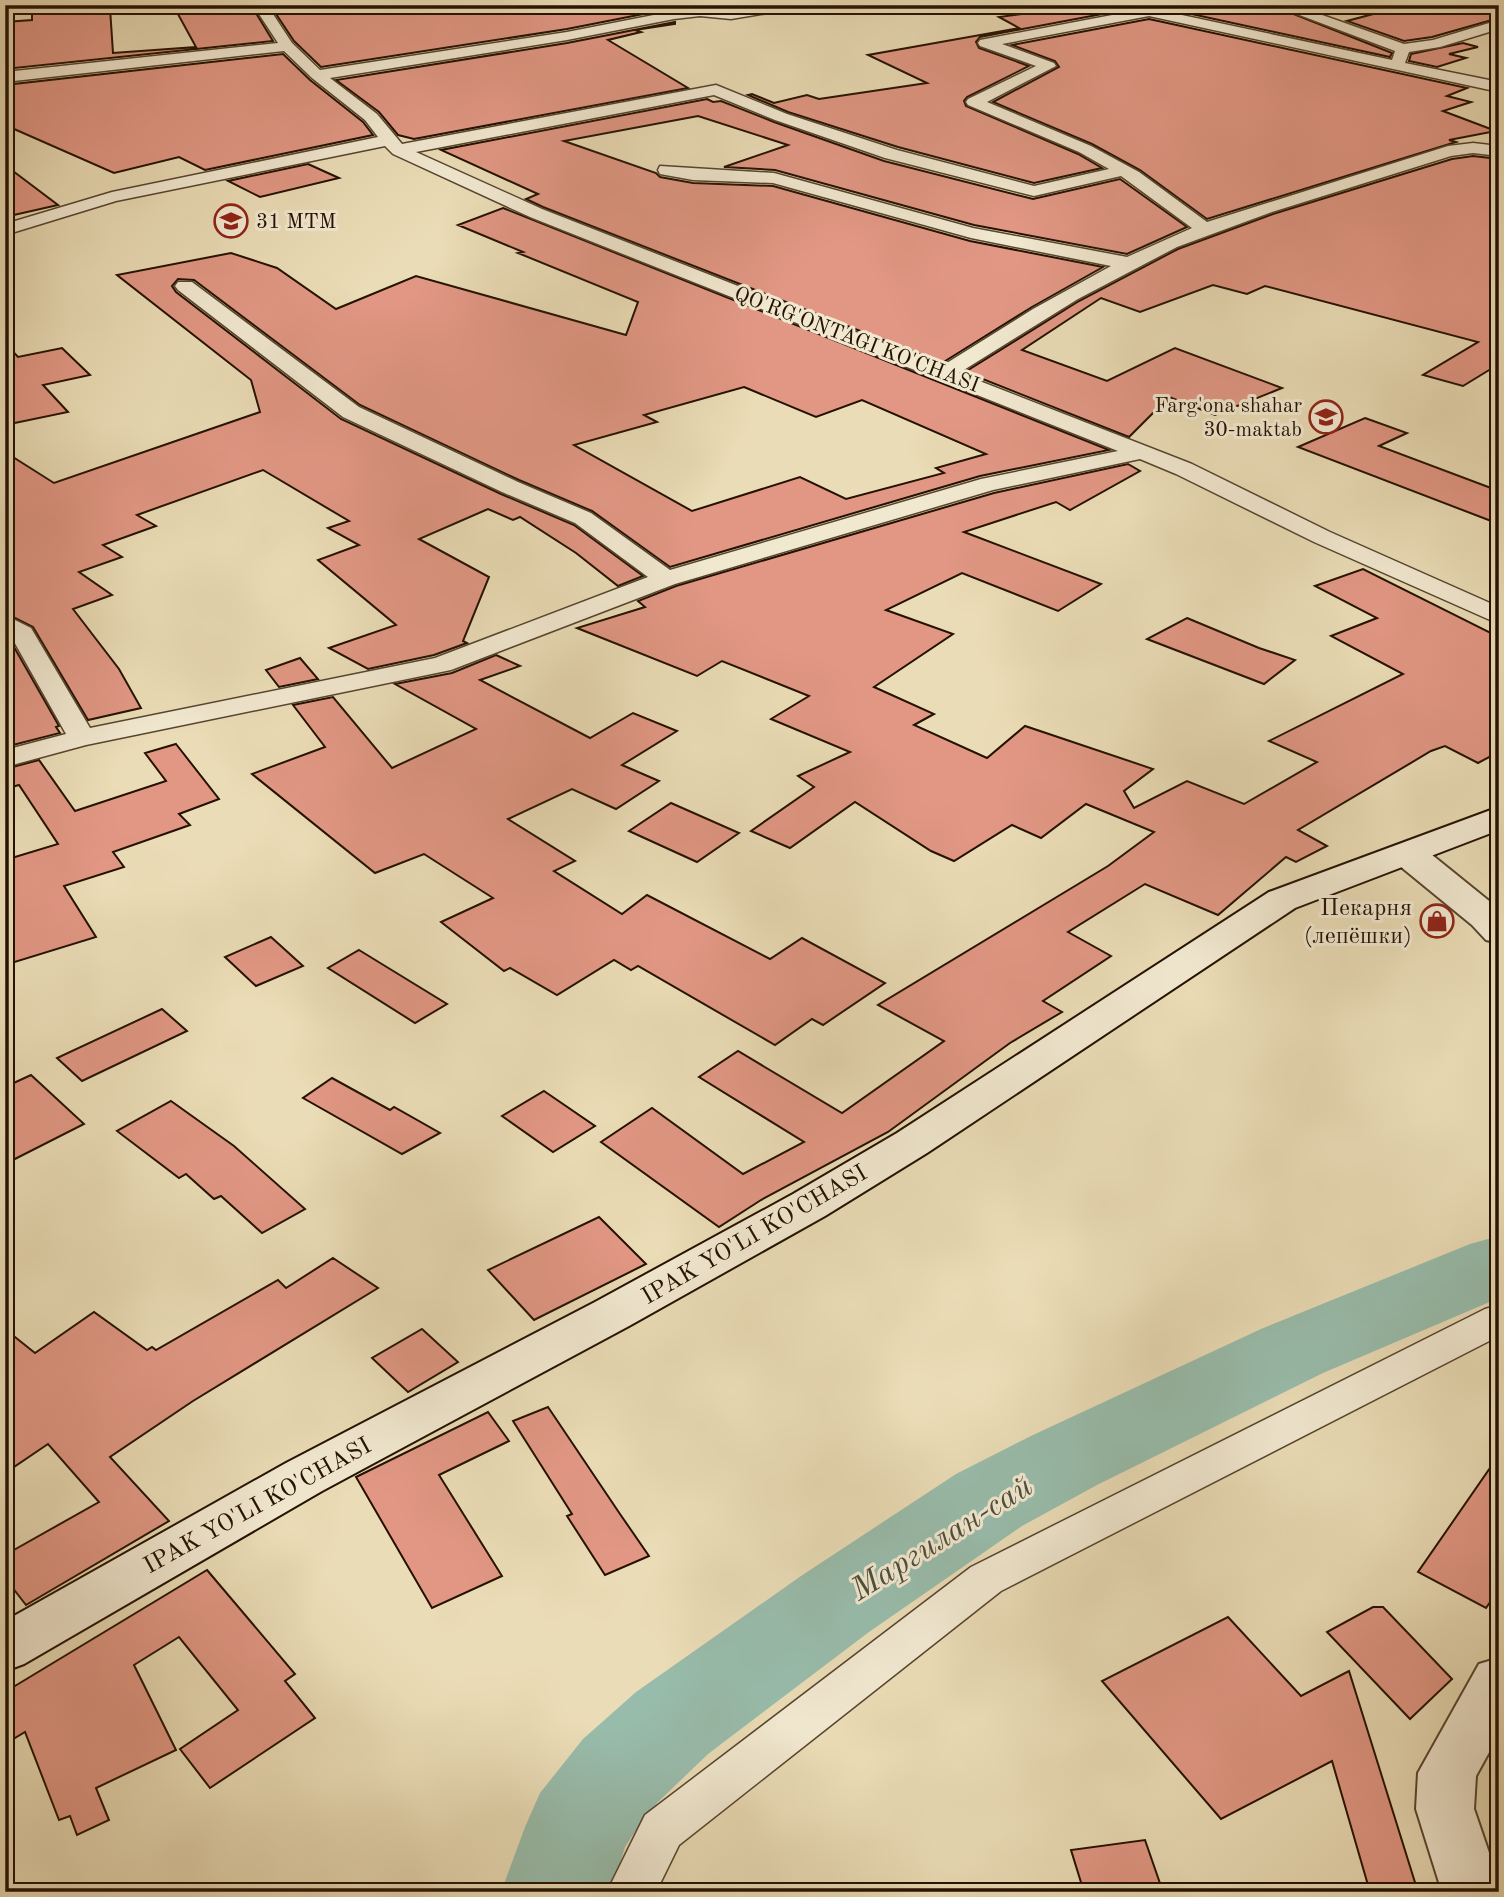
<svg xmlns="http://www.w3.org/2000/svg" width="1504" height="1897" font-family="'Old Standard TT',serif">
  <rect width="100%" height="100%" fill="#eadcb6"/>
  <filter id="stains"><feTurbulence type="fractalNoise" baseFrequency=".00286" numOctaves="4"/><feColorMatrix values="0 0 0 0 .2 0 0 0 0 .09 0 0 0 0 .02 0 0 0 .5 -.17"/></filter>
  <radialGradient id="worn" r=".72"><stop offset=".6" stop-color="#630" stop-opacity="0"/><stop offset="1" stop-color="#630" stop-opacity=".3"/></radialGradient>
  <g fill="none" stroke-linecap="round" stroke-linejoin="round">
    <polygon fill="#98bcab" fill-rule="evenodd" points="1499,1236 1499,1298 1323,1373 1097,1485 1022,1526 869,1632 708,1754 657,1803 636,1830 625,1847 611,1892 501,1892 525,1827 540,1793 583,1739 636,1692 801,1576 956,1474 1033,1435 1261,1329 1470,1244"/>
  </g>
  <g fill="#e19784" stroke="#241101" stroke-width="2" fill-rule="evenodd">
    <polygon points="173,5 251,5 273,41 5,69 5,22 32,20 32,12 110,8 113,53 196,47"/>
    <polygon points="270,5 673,5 674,8 567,29 321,67 294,41"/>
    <polygon points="1093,5 1271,5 1392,53 1390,57 1150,5 980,37 976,42 979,48 1029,66 967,97 964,101 966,106 1078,154 1102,168 1034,183 898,147 788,112 748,95 752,94 774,103 807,95 819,99 927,83 868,55 1019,28 999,17"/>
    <polygon points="1407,5 1499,5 1499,18 1432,37 1404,41 1347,21"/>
    <polygon points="1149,19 1467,88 1447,96 1471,102 1443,111 1496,131 1449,140 1456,142 1207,219 1140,170 1092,144 993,102 1059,67 1055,61 1012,45"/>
    <polygon points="675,22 675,24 635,30 641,32 608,40 688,88 414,139 398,135 379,112 336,80 567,43"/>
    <polygon points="1463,43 1478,47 1449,54 1466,58 1437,67 1409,61 1411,54"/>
    <polygon points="283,54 310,80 363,122 373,135 205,170 179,157 114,173 5,125 5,85"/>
    <polygon points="707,99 713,102 721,101 774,122 884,161 1033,199 1120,179 1187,227 1127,254 974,225 775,170 724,167 788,145 698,116 564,141 656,173 660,177 693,183 773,186 970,241 1103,267 1032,307 942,363 543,207 526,199 538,194 441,150"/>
    <polygon points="1473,156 1499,159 1499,364 1463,386 1423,375 1478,342 1265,286 1247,294 1213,285 1140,312 1101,298 1022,350 1107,381 1175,348 1282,388 1215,415 1169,397 1129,437 965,372 1079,301 1178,249 1273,214 1452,159"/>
    <polygon points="308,164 339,178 260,197 228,181"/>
    <polygon points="5,165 58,205 5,217"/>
    <path d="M503,208L1109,450L980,476L670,567L592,511L519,480L360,405L194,280L178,279L172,286L176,292L341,419L501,494L574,525L643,576L618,586L576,553L520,517L513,520L488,509L419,539L489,577L463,641L467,643L434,655L368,669L329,648L396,625L318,560L359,545L328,528L349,521L263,470L137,515L156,526L103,545L122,557L79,572L112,595L73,609L119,669L141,708L88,720L33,627L5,613V452L54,483L260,412L251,380L117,275L231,253L277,268L336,309L416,276L626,335L638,302L518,253L523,252L458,225ZM744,387L816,417L862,400L986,454L936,468L944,473L846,499L800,477L692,511L574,445L657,422L644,415Z"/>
    <polygon points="5,343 18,357 62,348 90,375 43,385 68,412 5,425"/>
    <polygon points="1365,418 1407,433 1379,446 1499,491 1499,524 1298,447"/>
    <polygon points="1128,464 1140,471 1070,510 1056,502 964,532 1101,584 1058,611 962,573 886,610 953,634 874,687 934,714 914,725 987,758 1025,726 1153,769 1124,791 1134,808 1187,781 1244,804 1317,762 1269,741 1403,674 1331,636 1377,618 1315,586 1363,569 1499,637 1499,752 1478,763 1445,746 1431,751 1298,830 1327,846 1296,862 1286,857 1218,915 1145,884 1068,932 1111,956 1043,1001 1062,1012 1010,1043 888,1132 761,1200 719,1227 601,1142 652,1108 743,1174 804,1142 699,1077 738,1051 842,1113 944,1041 878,1005 1108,866 1154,832 1086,804 1041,838 1012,825 954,861 931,851 855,802 790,848 751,831 814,787 798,776 850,752 771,719 809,696 722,661 697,676 577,628 645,607 638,601 676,586 994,493"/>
    <polygon points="1187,618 1259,648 1295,660 1264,684 1147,639"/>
    <polygon points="5,637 10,640 59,726 56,727 60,733 5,747"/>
    <polygon points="496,655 520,666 480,680 590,738 633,713 677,731 622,765 659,781 616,809 572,789 508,819 575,861 554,871 622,914 647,895 770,959 802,938 885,983 823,1025 812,1019 775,1045 638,966 631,970 614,960 557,995 510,968 504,971 441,922 493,898 424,854 375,873 252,774 325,747 293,705 333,697 392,768 476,729 395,684 452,673"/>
    <polygon points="300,658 318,679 279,687 266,670"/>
    <polygon points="176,744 219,799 179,814 190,825 113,852 124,867 64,886 96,937 5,965 5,860 58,844 19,785 5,789 5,769 39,760 75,811 166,781 145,753"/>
    <polygon points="671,803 739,833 697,862 629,831"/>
    <polygon points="271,937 303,966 256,986 225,957"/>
    <polygon points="359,950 447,1004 415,1023 328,968"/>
    <polygon points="162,1009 187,1031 82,1081 57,1058"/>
    <polygon points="31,1075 84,1124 5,1164 5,1087"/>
    <polygon points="332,1078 390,1110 394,1107 440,1133 402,1154 303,1098"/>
    <polygon points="544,1091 595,1126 553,1152 502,1116"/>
    <polygon points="171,1101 234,1146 305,1209 262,1233 221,1196 214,1199 186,1174 179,1178 117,1131"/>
    <polygon points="599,1217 646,1264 534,1320 488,1270"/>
    <polygon points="333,1258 378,1288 193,1401 110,1457 169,1521 26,1605 5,1578 5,1555 99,1502 48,1444 5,1473 5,1329 35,1353 94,1312 147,1350 152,1347 156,1350 278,1280 286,1288"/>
    <polygon points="422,1329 458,1362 408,1392 372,1358"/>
    <polygon points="548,1407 620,1514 649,1556 605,1575 567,1516 572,1514 513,1421"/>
    <polygon points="488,1412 509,1441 439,1475 502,1576 432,1608 356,1477"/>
    <polygon points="1499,1455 1499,1589 1486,1608 1418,1572"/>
    <polygon points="207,1570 295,1674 285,1681 315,1718 210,1788 180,1749 238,1710 179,1637 134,1665 176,1750 96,1788 109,1820 77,1835 70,1816 59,1820 25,1732 5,1744 5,1692"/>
    <polygon points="1373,1607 1383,1607 1452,1679 1410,1719 1327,1632"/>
    <polygon points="1228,1617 1301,1696 1349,1671 1418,1892 1370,1892 1332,1761 1221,1819 1102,1681"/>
    <polygon points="1145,1840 1163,1892 1084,1892 1071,1850"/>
  </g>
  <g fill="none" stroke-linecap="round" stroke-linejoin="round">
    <defs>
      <g id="minor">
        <path d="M253,5H267L292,43L320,70L567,32L674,11L700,8L731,11L765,5H799L792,9L731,19L700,16L674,19L567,40L330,78L377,114L402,144L716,85L787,114L897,150L1034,186L1109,169L1079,152L968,105L966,102L968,99L1036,66L980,46L978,43L980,40L1149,8L1392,60L1395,51L1273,5H1294L1404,44L1433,40L1499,20V29L1440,47L1409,52L1405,63L1499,82V92L1149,16L1002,44L1054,63L1056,66L987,102L1091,146L1139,172L1207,222L1448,146L1473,143L1499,146V156L1473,153L1451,156L1272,212L1177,247L1078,299L959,373L1192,464L1330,532L1499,607V624L1314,542L1176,474L1140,459L993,490L675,584L451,670L86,745L5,767V750L66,734L12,638L5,634V615L31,628L90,728L435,658L648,577L575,523L502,492L343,417L178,290L175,286L178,282H192L359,407L518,482L591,513L670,570L981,479L1118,451L530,217L393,154L385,146L116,201L5,235V224L112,192L378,137L365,120L312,78L284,51L5,82V72L278,43ZM714,95L775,120L885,158L1034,196L1121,176L1192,228L1127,257L973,228L774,173L660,166L658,170L660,174L693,180L773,183L971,238L1111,266L1033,309L942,366L542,209L416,152Z"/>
        <polygon points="1499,1305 1499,1336 1001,1591 679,1845 656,1892 607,1892 645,1815 971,1567 1485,1309"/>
      </g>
      <g id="tertiary">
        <polygon points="1408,843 1421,846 1499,909 1499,943 1486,940 1472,925 1395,862 1390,854 1395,846"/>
        <polygon points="1499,1658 1499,1734 1476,1776 1474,1809 1499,1882 1499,1892 1442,1892 1416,1809 1418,1773 1479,1664"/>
      </g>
      <polygon id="secondary" points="1499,807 1499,830 1295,908 927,1153 825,1216 629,1326 322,1491 24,1664 5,1671 5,1621 286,1463 595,1302 793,1194 897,1133 1269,892"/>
    </defs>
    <use href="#minor" stroke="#56442e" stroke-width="3"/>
    <use href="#tertiary" stroke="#56442e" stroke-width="4"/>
    <use href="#secondary" stroke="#241101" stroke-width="4"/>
    <use href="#minor" fill="#f1e8d0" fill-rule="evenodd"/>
    <use href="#tertiary" fill="#f1e8d0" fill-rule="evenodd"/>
    <use href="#secondary" fill="#f1e8d0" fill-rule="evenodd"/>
  </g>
  <defs>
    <symbol id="school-ring" viewBox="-11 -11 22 22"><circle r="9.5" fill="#f1e8d0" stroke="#8f2418" stroke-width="1.5"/><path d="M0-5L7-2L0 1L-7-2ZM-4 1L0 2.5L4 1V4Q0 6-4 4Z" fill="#8f2418"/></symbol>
    <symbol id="shop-ring" viewBox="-11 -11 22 22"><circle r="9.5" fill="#f1e8d0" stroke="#8f2418" stroke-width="1.5"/><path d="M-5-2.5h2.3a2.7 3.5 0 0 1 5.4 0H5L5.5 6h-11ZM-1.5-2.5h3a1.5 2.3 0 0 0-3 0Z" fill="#8f2418"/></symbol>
  </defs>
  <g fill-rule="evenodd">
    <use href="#school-ring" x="212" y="202" width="38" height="38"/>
    <use href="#school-ring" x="1307" y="398" width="38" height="38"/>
    <use href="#shop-ring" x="1418" y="902" width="38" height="38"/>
  </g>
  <g text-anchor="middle" stroke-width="6" stroke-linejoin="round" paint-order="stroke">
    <g font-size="21" fill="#241101" stroke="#f1e8d0" text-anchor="start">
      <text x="256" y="228">31 MTM</text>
      <text x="1302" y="412" text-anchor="end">Farg'ona shahar<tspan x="1302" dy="24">30-maktab</tspan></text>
    </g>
    <g font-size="21" fill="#241101" stroke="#f1e8d0">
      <text transform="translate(857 339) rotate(21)" y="7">QO'RG'ONTAGI KO'CHASI</text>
    </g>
    <g font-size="24" fill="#241101" stroke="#f1e8d0" text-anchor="end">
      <text x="1412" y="915">Пекарня<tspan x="1412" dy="28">(лепёшки)</tspan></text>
    </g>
    <g font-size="24" fill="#241101" stroke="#f1e8d0">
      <text transform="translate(754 1234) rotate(-30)" y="8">IPAK YO'LI KO'CHASI</text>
      <text transform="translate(257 1505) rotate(-29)" y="8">IPAK YO'LI KO'CHASI</text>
    </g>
    <g font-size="32" font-style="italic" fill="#4d4d3c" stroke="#f1e8d0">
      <text transform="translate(941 1537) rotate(-32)" y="11">Маргилан-сай</text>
    </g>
  </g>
  <rect width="1504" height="1897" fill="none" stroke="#eadcb6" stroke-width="28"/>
  <rect x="7" y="7" width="1490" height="1883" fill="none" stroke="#241101" stroke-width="3.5"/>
  <rect x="14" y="14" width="1476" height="1869" fill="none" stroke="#241101" stroke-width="2"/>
  <rect width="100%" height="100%" filter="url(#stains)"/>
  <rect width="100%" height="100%" fill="url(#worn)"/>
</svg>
